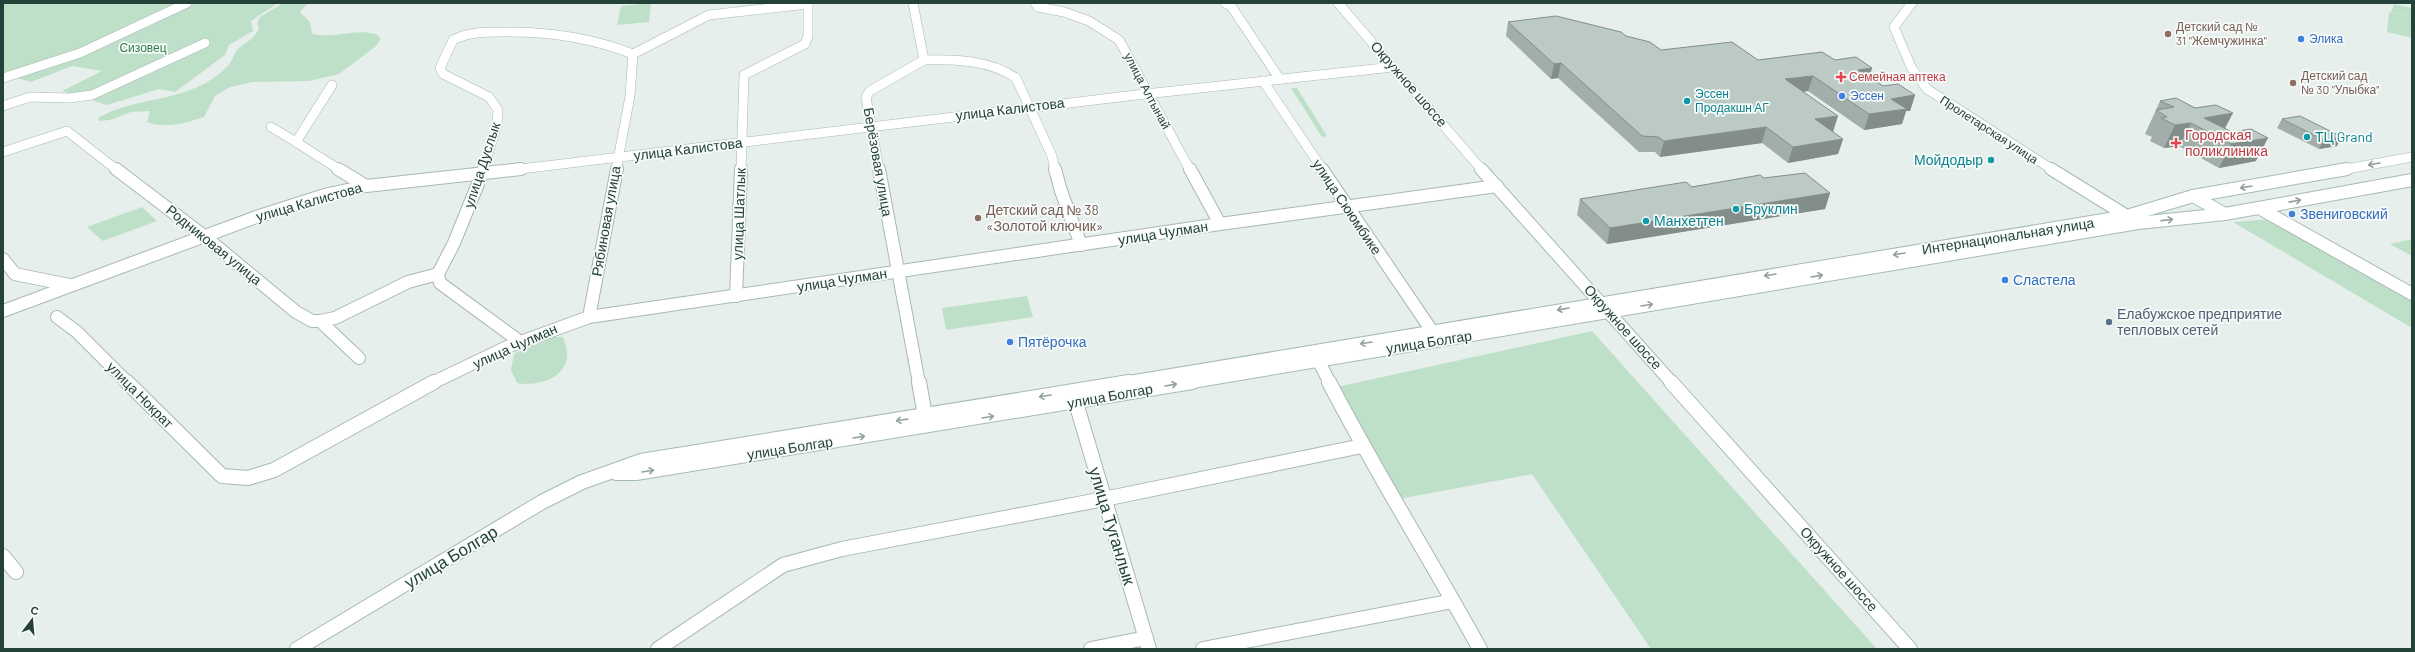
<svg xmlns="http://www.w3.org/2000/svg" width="2415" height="652" font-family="Barlow,sans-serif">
  <rect width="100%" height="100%" fill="#e6efeb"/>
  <g fill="#bfe0c8">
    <polygon points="3,3 278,3 251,21 253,31 229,45 225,55 175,92 159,89 107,105 62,91 102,71 72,66 31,82 3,74"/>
    <path d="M283,3H308L300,12L310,22L312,34C337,39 353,28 376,34L381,39L375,47L339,74L309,81L252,82L230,87L215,96L204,117C186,123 165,129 147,122L150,111L131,112L110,120L99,121L98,118C139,94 189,105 228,66C232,62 233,55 237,50C245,43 254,39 259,29L257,24L260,17Z"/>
    <polygon points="651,3 649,22 617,25 621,6"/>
    <polygon points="2394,4 2412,8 2412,17 2391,12"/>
    <polygon points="2389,12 2412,17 2412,38 2387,32"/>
    <polygon points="1291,88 1297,88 1327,136 1322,137"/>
    <polygon points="142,207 157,221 103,241 87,227"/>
    <polygon points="2273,219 2412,298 2412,328 2233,222"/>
    <polygon points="2412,239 2412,256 2390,244"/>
    <polygon points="1027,296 1033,317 946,330 942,308"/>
    <polygon points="1592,331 1877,649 1651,649 1532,474 1399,499 1337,387"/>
    <path d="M549,337H563C564,341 567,347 567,352C569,378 537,387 517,383L511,370L514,354L524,347Z"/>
  </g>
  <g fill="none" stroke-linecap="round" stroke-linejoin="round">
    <defs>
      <g id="street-far2">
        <polyline points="1035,3 1038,7 1064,12 1089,21 1119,40 1190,170"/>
        <polyline points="1225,3 1231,6 1279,78"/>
        <path d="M924,60C954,59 990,60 1016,78L1052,156L1055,170"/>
        <polyline points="3,78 80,53 187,3"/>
        <polyline points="1263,81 1323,170"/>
        <polyline points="332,85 296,142 340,170"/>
        <polyline points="3,106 30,97 69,98 92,95 205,43"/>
        <polyline points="271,127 296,142"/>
        <polyline points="3,152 67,131 117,170"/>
        <path d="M483,170L497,125L498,110L489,97L443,74L440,68L453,40C468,32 485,32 501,32C547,31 590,37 633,54"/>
        <polyline points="512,170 1136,95 1393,67"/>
        <polyline points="616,170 630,96 633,54 709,15 808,4"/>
        <polyline points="741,170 744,75 805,44 808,36 808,3"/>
        <polyline points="879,170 866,97 870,91 924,60 913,3"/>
      </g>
      <g id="street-far1">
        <polyline points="116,169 204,236 296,312 312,321 320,321 359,358"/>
        <polyline points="338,169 366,186"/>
        <polyline points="484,169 454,243 438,274 440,283 519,341"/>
        <polyline points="879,169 919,383"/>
        <polyline points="1055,169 1061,191 1081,245"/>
        <polyline points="1190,169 1220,224"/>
        <polyline points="1322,169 1432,331"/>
        <polyline points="2259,208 2412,294"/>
        <polyline points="3,259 15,274 69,285"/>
        <polyline points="736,296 741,169"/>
        <polyline points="3,311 256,217 328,194 366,186 521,169"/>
        <polyline points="57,317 77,332 128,383"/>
        <polyline points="589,317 617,169"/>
        <polyline points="320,321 335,318 408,282 438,274"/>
        <polyline points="1318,360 1330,383"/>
        <polyline points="432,383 507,347 589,317 1220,224 1497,186"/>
      </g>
      <g id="street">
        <polyline points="127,382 222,476 248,478 274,470 434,382"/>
        <polyline points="919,382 925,416"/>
        <path d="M1329,382C1376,473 1431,560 1480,649"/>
        <polyline points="1076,403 1149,649"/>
        <polyline points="3,556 16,572"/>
        <polyline points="658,649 783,565 842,549 1104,499 1362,446"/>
        <polyline points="1091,649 1146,638"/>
        <polyline points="1203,649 1453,601"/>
      </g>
      <g id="secondary-far2">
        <polyline points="1338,3 1482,170"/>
        <polyline points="1912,3 1894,27 1912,69 1927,89 2053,170"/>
        <polyline points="2341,170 2412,157"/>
      </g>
      <g id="secondary-far1">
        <polyline points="1481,169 1672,383"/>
        <polyline points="2051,169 2130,218"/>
        <polyline points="2193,196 2225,214"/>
        <polyline points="1123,383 2127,216 2193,196 2347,169"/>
        <polyline points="1186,383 2138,223 2225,214 2412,180"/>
      </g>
      <g id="secondary">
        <polyline points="1671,382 1910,649"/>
        <polyline points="616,473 636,473 1192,382"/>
        <polyline points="297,649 542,502 582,482 641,461 1129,382"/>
      </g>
    </defs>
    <use href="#street-far2" stroke="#a8b8b2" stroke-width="10"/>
    <use href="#street-far1" stroke="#a8b8b2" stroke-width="14"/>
    <use href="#street" stroke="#a8b8b2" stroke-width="16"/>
    <use href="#secondary-far2" stroke="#a4bbb3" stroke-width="10"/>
    <use href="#secondary-far1" stroke="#a4bbb3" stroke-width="14"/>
    <use href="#secondary" stroke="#a4bbb3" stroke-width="16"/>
    <use href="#street-far2" stroke="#fff" stroke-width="9"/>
    <use href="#street-far1" stroke="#fff" stroke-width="12"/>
    <use href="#street" stroke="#fff" stroke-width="14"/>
    <use href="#secondary-far2" stroke="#fff" stroke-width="9"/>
    <use href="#secondary-far1" stroke="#fff" stroke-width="12"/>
    <use href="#secondary" stroke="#fff" stroke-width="14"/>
  </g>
  <g fill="#a1aea9">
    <polygon points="1508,22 1626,36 1661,50 1758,60 1835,60 1872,68 1869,77 1883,86 1915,95 1910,111 1906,111 1902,124 1864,130 1808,91 1803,92 1833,132 1843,139 1838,154 1788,163 1762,143 1660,157 1655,152 1639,152 1558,78 1551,79 1506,36"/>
    <polygon points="2160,101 2225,128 2256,161 2219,168 2179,146 2164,148 2150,141 2152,137 2145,134"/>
    <polygon points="2282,119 2337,146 2319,149 2277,128"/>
    <polygon points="1764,178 1830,193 1825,209 1607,244 1577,215 1580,199"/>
  </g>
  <g fill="#838d89">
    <polygon points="1561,63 1558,78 1551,79 1554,64"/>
    <polygon points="1872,68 1868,83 1858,70"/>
    <polygon points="1813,76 1808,91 1781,95 1785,79"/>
    <polygon points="1915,95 1910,111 1906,111 1902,124 1864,130 1869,114 1891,99"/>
    <polygon points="2233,113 2221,136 2204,118"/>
    <polygon points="1838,116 1833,132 1815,119"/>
    <polygon points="2191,123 2179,146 2164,148 2175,125"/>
    <polygon points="1766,127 1762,143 1660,157 1664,141"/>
    <polygon points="2342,137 2337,146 2319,149 2324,140"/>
    <polygon points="2268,138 2256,161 2219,168 2231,144"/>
    <polygon points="1843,139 1838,154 1788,163 1793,147"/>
    <polygon points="1830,193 1825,209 1607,244 1610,228"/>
  </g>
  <g fill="#bbcac4" stroke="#838d89">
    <polygon points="1556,16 1621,32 1626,36 1650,42 1661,50 1732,42 1758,60 1822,52 1835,60 1856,57 1872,68 1858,70 1883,86 1898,84 1915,95 1891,99 1907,109 1869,114 1813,76 1785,79 1838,116 1815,119 1843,139 1793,147 1766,127 1664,141 1658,137 1642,136 1561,63 1554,64 1508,22"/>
    <polygon points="2176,98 2195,108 2216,105 2233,113 2204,118 2232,132 2251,129 2268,138 2231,144 2191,123 2175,125 2161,118 2167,117 2156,110 2174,107 2160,101"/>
    <polygon points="2300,116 2342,137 2324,140 2282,119"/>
    <polygon points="1805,173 1830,193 1610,228 1580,199 1686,182 1692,187 1760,175 1764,178"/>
  </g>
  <defs><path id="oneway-shaft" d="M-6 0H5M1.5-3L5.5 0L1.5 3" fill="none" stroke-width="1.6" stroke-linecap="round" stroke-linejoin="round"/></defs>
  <g stroke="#92a09c">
    <use href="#oneway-shaft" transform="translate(2374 164) rotate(170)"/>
    <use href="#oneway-shaft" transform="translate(2246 187) rotate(170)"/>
    <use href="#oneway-shaft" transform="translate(2295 201) rotate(-11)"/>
    <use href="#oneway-shaft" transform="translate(2167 220) rotate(-6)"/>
    <use href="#oneway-shaft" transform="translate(1899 254) rotate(171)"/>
    <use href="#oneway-shaft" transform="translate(1770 275) rotate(171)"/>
    <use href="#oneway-shaft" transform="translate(1817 276) rotate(-10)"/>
    <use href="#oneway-shaft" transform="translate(1647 305) rotate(-9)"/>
    <use href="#oneway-shaft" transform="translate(1563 309) rotate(170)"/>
    <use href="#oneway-shaft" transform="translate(1366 343) rotate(171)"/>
    <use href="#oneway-shaft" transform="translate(1171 385) rotate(-10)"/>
    <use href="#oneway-shaft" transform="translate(1045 396) rotate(171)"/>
    <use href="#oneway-shaft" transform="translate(988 417) rotate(-9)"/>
    <use href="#oneway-shaft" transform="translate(902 420) rotate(171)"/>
    <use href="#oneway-shaft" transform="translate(859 437) rotate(-9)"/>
    <use href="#oneway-shaft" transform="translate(648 471) rotate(-9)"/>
  </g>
  <g fill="#8d6e63" stroke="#f7fbf9" stroke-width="1.5">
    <circle cx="2168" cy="34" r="4"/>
    <circle cx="2293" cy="83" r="4"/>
    <circle cx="978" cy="218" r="4"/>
  </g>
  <g fill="#3f7fe0" stroke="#f7fbf9" stroke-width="1.5">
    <circle cx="2301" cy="39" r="4"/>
    <circle cx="1842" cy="96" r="4"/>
    <circle cx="2292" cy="214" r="4"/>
    <circle cx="2005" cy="280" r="4"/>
    <circle cx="1010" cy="342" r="4"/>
  </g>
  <g fill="#e0444e" stroke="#f7fbf9" stroke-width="1.5">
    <path d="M1839 71h4v4h4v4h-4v4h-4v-4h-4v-4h4z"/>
    <path d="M2174 137h4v4h4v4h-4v4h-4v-4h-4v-4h4z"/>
  </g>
  <g fill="#0f9aa8" stroke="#f7fbf9" stroke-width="1.5">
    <circle cx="1687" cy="101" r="4"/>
    <circle cx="2307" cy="137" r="4"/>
    <circle cx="1991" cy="160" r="4"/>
    <circle cx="1736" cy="209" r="4"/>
    <circle cx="1646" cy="221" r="4"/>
  </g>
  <circle fill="#5c6f8a" stroke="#f7fbf9" stroke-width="1.5" cx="2109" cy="322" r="4"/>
  <g text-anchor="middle" stroke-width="3.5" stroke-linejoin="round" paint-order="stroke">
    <g font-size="12" fill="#785e54" stroke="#f7fbf9" text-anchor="start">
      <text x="2176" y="31">Детский сад №<tspan x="2176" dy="14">31 "Жемчужинка"</tspan></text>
      <text x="2301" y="80">Детский сад<tspan x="2301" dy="14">№ 30 "Улыбка"</tspan></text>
    </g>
    <g font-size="12" fill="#366cbe" stroke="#f7fbf9" text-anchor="start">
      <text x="2309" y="43">Элика</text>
      <text x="1850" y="100">Эссен</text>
    </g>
    <g font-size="12" fill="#2d7a4b" stroke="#f7fbf9">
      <text x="143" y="52">Сизовец</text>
    </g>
    <g font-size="12" fill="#be3a42" stroke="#f7fbf9" text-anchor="start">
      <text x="1849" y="81">Семейная аптека</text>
    </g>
    <g font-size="12" fill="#24423a" stroke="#f7fbf9">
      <text transform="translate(1147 91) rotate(62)" y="4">улица Алтынай</text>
      <text transform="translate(1989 130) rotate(33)" y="4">Пролетарская улица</text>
    </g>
    <g font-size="12" fill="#0d838f" stroke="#f7fbf9" text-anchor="start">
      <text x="1695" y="98">Эссен<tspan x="1695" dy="14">Продакшн АГ</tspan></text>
    </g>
    <g font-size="14" fill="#24423a" stroke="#f7fbf9">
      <text transform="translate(1409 84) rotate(49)" y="5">Окружное шоссе</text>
      <text transform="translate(1010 109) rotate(-7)" y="5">улица Калистова</text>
      <text transform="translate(688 149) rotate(-7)" y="5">улица Калистова</text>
      <text transform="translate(878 162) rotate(80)" y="5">Берёзовая улица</text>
      <text transform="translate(482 165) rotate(-72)" y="5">улица Дуслык</text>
      <text transform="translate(309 202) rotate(-16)" y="5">улица Калистова</text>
      <text transform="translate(1347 207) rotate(56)" y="5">улица Сююмбике</text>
      <text transform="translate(739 214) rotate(-88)" y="5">улица Шатлык</text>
      <text transform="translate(606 221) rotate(-80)" y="5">Рябиновая улица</text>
      <text transform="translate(1163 233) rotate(-9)" y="5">улица Чулман</text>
      <text transform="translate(2008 236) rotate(-9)" y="5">Интернациональная улица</text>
      <text transform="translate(214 245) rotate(39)" y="5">Родниковая улица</text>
      <text transform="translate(842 280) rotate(-9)" y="5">улица Чулман</text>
      <text transform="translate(1623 327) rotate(48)" y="5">Окружное шоссе</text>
      <text transform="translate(1429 342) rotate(-9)" y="5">улица Болгар</text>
      <text transform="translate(515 346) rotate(-24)" y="5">улица Чулман</text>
      <text transform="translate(140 395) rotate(45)" y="5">улица Нократ</text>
      <text transform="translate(1110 396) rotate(-10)" y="5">улица Болгар</text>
      <text transform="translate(790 448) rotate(-9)" y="5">улица Болгар</text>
      <text transform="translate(1839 569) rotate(48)" y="5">Окружное шоссе</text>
    </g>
    <g font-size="14" fill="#be3a42" stroke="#f7fbf9" text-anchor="start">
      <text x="2185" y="140">Городская<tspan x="2185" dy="16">поликлиника</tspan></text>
    </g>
    <g font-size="14" fill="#0d838f" stroke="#f7fbf9" text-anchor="start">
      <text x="2315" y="142">ТЦ Grand</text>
      <text x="1983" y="165" text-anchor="end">Мойдодыр</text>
      <text x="1744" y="214">Бруклин</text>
      <text x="1654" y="226">Манхеттен</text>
    </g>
    <g font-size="14" fill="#785e54" stroke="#f7fbf9" text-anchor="start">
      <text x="986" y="215">Детский сад № 38<tspan x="986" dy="16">«Золотой ключик»</tspan></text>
    </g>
    <g font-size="14" fill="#366cbe" stroke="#f7fbf9" text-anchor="start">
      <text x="2300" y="219">Звениговский</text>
      <text x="2013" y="285">Сластела</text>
      <text x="1018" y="347">Пятёрочка</text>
    </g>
    <g font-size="14" fill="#4e5e75" stroke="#f7fbf9" text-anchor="start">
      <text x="2117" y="319">Елабужское предприятие<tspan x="2117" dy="16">тепловых сетей</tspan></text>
    </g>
    <g font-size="17" fill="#24423a" stroke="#f7fbf9">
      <text transform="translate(1112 526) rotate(73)" y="6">улица Туганлык</text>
      <text transform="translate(451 557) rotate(-31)" y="6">улица Болгар</text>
    </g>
  </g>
  <rect width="2415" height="652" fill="none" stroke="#24423a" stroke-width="8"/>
  <g transform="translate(32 620) rotate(16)" stroke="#f7fbf9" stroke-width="3" paint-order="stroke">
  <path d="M0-3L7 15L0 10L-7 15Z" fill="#24423a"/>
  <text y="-6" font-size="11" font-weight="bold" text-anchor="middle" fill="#24423a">С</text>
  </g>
</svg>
